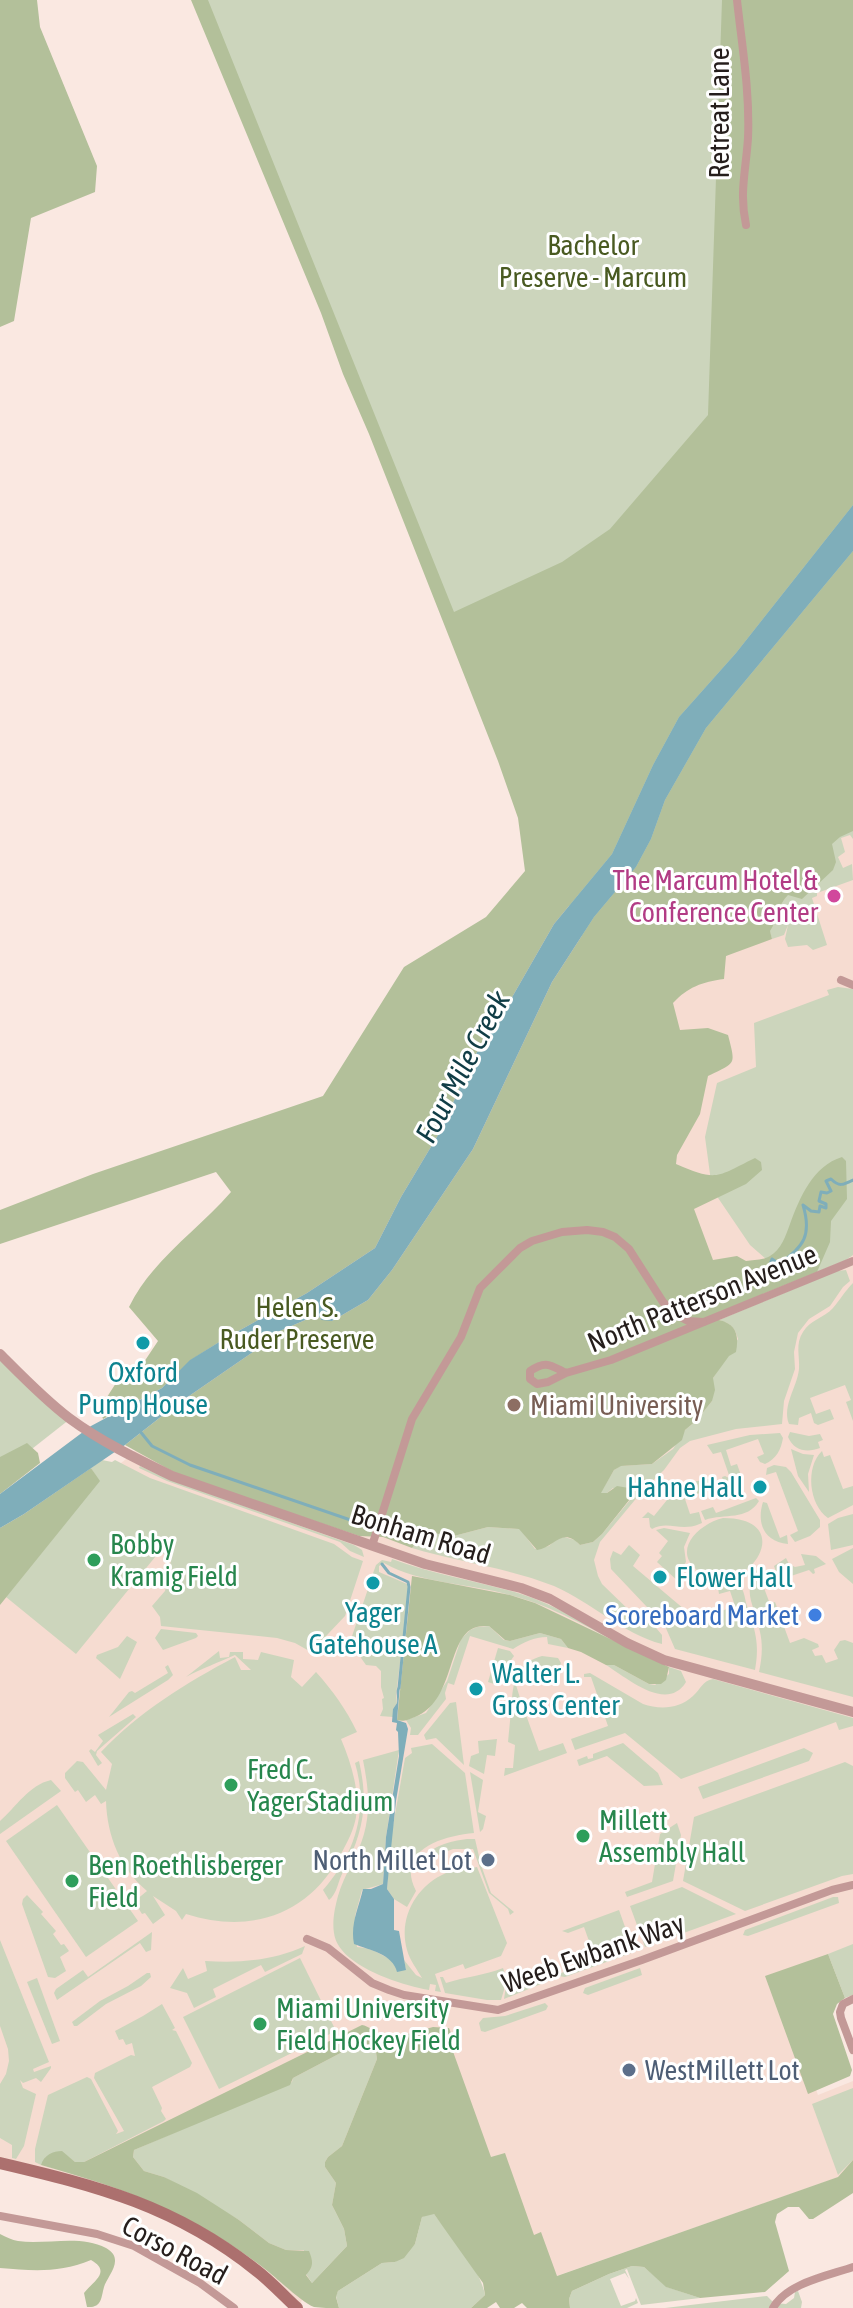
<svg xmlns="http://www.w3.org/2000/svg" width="853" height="2308" font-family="'Asap Condensed',sans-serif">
  <rect width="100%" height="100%" fill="#fae8e1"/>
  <polygon fill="#f6dcd1" points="853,526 853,1950 776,1984 818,2095 853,2081 853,2172 508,2293 390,2056 299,2308 184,2222 0,2163 0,1558 130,1456 222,1354"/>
  <g fill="#ccd5bc">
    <polygon points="206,0 853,0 853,839 850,835 841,838 845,852 838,857 843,868 852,864 853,880 817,893 817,896 812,898 827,945 813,950 807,945 788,947 785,939 788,925 784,935 772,939 770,932 614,1017"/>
    <polygon points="838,987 853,989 853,1255 846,1260 792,1282 750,1245 712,1189 705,1137 717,1083 756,1067 754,1023 829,995 827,990"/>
    <path d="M846,1270L850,1281L843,1287L830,1306L809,1319L798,1333L794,1352L795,1369L784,1401L782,1424L736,1429L690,1441L680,1448L664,1470L644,1489L600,1542L594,1560L598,1576L602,1584L635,1616L641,1610L662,1635V1644C623,1634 591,1602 554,1586C509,1568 458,1562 412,1548L427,1531L450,1537L488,1527L520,1529L535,1549L549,1546L557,1539L564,1537L575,1540L580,1545L593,1542L602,1534L630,1500L633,1491L613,1488L607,1493L601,1494V1492L614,1470L620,1466L652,1464L673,1449L685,1430L697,1420L712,1401L713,1378L738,1339C735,1328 731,1323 719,1320L837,1271Z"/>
    <path d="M853,1283V1421L846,1402L851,1400L845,1385L810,1398L816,1414L830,1409L834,1419L818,1425L814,1423L811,1413L799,1418L798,1425L789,1424C782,1405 797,1388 799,1369C800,1356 795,1344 803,1332C810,1320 824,1318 833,1308C840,1300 845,1291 853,1283Z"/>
    <polygon points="0,1354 70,1419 0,1474"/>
    <path d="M790,1432L809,1436L820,1434L823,1440L818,1442L820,1448C807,1453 794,1451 788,1437Z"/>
    <path d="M780,1433L783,1438C781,1450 776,1459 765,1464L760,1462L757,1457L764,1454L758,1439L726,1450L731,1466L737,1464L742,1478L738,1479L729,1475L721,1452L713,1454L707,1445L750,1435Z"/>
    <polygon points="791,1449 803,1454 814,1455 808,1474 809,1492 798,1476"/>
    <path d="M822,1451L824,1457L830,1455L843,1489L853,1486V1505L828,1518C809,1505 805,1467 822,1451Z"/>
    <polygon points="102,1460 112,1462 115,1460 150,1478 334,1544 352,1557 363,1561 345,1616 311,1652 295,1643 277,1638 161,1626 160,1617 152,1606 165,1591 171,1560 160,1551 76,1654 6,1597 99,1481 91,1468"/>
    <polygon points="774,1465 786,1467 791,1472 820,1520 820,1527 810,1536 795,1542 790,1535 798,1531 776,1472 766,1475 767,1468"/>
    <polygon points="140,1466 168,1479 354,1545 362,1550 364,1557 350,1551 340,1542 167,1481 139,1468"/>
    <path d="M725,1476L739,1483L740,1486L716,1495L712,1488L685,1499L690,1514L699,1512L702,1523C681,1533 669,1520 652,1529L650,1527L649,1518H642L648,1512L654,1516L667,1500L679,1492L678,1485L712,1478L716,1486L724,1483L722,1477Z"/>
    <path d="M756,1498L759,1501C747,1521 725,1513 705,1520L701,1511L713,1507L716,1513Z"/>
    <path d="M763,1502L767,1503L780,1538L787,1535L788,1544C765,1542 756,1524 763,1502Z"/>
    <polygon points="853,1514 853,1545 831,1550 828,1524 838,1518"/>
    <path d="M723,1518C804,1518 742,1607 697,1570C671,1549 701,1523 723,1518Z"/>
    <polygon points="664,1528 690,1533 684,1547 686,1562 681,1569 683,1578 679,1582 657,1562 662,1556 659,1553 668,1541 656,1530"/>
    <path d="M629,1545L640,1555L633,1566L697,1620L735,1606L730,1591L719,1594L717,1581C723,1580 730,1579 736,1583C745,1588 744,1597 747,1606C755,1630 760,1644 755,1670L675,1649L665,1626L611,1569L610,1559L613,1551L621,1555Z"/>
    <polygon points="853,1548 853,1584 839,1572 832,1559"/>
    <polygon points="801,1554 816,1556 826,1564 814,1569 815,1573 813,1574 809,1570 779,1580 774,1566 786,1558 789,1564 795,1567 805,1565"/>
    <path d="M392,1559C433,1574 476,1581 518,1593C558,1605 593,1629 629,1649C591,1629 553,1606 510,1595C469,1583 421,1584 384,1563L379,1566V1572L407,1584L409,1591L396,1695L397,1703L393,1709V1717L380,1716L383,1709L382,1699L384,1698L381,1687V1671L376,1666L366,1665L361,1658L362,1655H359L356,1646L350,1642L369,1586L374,1588L377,1582L371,1579L376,1565L382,1560L391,1562Z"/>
    <path d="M761,1564L766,1579L764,1580L766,1586L764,1588L770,1604L775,1602L790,1643L804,1638L818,1644L819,1647L812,1650L815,1656L822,1655L826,1663L838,1659L834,1650L840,1641L845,1640L853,1643V1697L759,1672C762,1658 763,1645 760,1632C755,1603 739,1593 761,1564Z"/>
    <path d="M489,1626L504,1640L510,1641L540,1633L561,1639L568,1648L548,1644L547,1637C534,1637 524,1642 513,1649L470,1636L454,1685L448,1683L445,1693L446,1699L418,1735H410L411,1728L406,1720L426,1713L447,1681L461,1639L470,1630L477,1627Z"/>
    <polygon points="161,1629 196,1633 198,1636 196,1638 163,1650 155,1638"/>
    <polygon points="127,1636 137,1642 120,1679 96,1658 97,1655 118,1647"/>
    <polygon points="498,1648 510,1651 514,1656 494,1684 488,1682"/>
    <path d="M219,1651L220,1658L229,1657L230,1652H243V1659L258,1660L261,1652L294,1660L291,1677L302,1687L316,1672C333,1691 346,1709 357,1732L341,1739C351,1763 360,1790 356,1817C354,1829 348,1841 342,1852C311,1914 252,1935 186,1914L182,1920L176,1911L153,1896L165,1915L153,1924L145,1913L142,1914L137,1906L139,1904L136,1900L147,1891C120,1868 107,1836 106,1801L101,1804L95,1795L86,1802L78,1790L75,1792L65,1778V1773L77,1761L83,1762L106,1790L112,1764L101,1752C140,1711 186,1683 235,1657L241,1670H251L235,1655C218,1663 202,1668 186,1677Z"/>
    <path d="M542,1656L558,1658L561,1663L559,1668L516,1685L520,1698H512C514,1676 520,1662 542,1656Z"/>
    <polygon points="168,1665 173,1675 168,1680 109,1717 129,1692 132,1691 135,1693 168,1673 165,1667"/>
    <path d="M606,1665H614L649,1684L655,1685L669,1674V1667L681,1671L686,1682C667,1713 627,1678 606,1665Z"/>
    <path d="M590,1673L643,1704C660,1710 679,1709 693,1696C701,1689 702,1681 713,1679L853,1718V1726L839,1730L836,1722L681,1779L625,1733L575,1750L571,1739L608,1726L591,1677H584V1674Z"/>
    <polygon points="512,1700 521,1701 539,1751 563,1743 567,1753 504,1776 505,1768 513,1768 515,1745 508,1742"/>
    <polygon points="456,1702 464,1765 436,1738 426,1740 424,1735 450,1703"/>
    <polygon points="133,1714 136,1717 97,1751 96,1755 102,1763 98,1766 89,1751 91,1749 95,1752 103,1741 98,1735"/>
    <polygon points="497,1739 495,1756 487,1755 484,1774 469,1766 471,1756 479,1753 478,1741"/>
    <polygon points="623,1743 658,1773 663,1785 644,1786 607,1756 579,1766 577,1760 587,1756 588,1759 593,1758 593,1754"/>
    <path d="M432,1744L465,1773L474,1833C442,1836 395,1850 416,1891L407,1907L394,1899L387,1889L391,1837L405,1758L412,1753L411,1748Z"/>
    <polygon points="804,1748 813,1753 809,1761 703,1799 698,1787"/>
    <path d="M399,1750L386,1837L383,1884L362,1890L355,1916L357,1947C375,1948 391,1960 406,1970L404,1960L416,1975L422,1978C417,1969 410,1961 407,1950C398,1918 416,1886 446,1873C456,1869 467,1869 477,1867L507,1943L501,1956L465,1969L463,1964L435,1974L441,1992L435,1991L436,1985L430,1984L429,1990C402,1985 338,1966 334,1933C332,1921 335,1907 338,1896C344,1874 358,1856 364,1834C371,1809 368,1785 363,1760Z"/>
    <path d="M359,1761C369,1805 363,1833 343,1872C338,1881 337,1894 329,1900L323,1890C355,1854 369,1810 355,1763Z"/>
    <polygon points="845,1762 853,1766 853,1874 842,1876 745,1911 683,1881 694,1817"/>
    <polygon points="470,1772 483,1780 478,1812 486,1816 483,1829 480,1832"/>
    <path d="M51,1780L61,1791L0,1834V1821C16,1807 29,1785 51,1780Z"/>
    <polygon points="57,1805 138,1921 86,1957 6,1841"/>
    <polygon points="677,1823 681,1835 673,1881 627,1897 625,1892 652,1882 660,1834"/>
    <path d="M467,1839H475L481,1865L491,1893L514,1912L510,1915L508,1909L489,1893L473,1849H453L422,1861C430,1846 450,1841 467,1839Z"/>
    <polygon points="682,1887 736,1914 645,1947 630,1906"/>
    <polygon points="27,1895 43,1912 41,1914 56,1931 53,1934 61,1945 64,1944 69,1951 60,1957 66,1971 55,1978 48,1977 22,1904 23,1899"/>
    <polygon points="833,1897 838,1897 839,1903 748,1936 743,1935 745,1930"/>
    <polygon points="619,1910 634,1952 565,1977 558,1976 556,1978 553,1968 558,1974 596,1961 584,1927 568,1933 562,1931"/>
    <polygon points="152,1932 151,1950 146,1952 140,1943 57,2000 54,1993 56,1989 83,1970 88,1977"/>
    <polygon points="0,1940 49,2062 33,2069 34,2072 51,2066 51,2068 41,2082 36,2078 23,2083 20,2080 23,2088 36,2094 24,2146 16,2159 12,2158 12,2145 0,2138 0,2084 6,2074 9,2061 8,2049 0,2026"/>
    <polygon points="853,1944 853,1995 845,1998 828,1954"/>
    <path d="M305,1946L302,1954L265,1972L261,1965L213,1989L216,1997L194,2008L187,1993L170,1988L183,1968L188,1979L207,1971L205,1961C240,1963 272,1961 305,1946Z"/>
    <polygon points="300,1958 336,2031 219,2089 183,2017"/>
    <path d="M503,1968L506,1977L504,1978V1990L501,2000H487L445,1993L440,1977H443L446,1983C465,1977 485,1975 503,1968Z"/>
    <polygon points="640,1968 642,1975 588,1995 583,1993 585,1988"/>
    <polygon points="531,1970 540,1974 541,1984 504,1999 507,1979"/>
    <polygon points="147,1973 150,1973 151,1977 141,1986 106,2004 77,2026 74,2026 72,2022 100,2001 128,1986"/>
    <polygon points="37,1978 60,2041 52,2044 27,1982"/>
    <polygon points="545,2003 548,2006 546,2010 485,2032 481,2031 479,2023 483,2018 505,2016"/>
    <polygon points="162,2004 175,2028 172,2030 176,2031 192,2063 190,2067 152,2087 162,2108 161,2111 166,2119 164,2121 84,2162 75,2162 67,2156 46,2157 41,2165 35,2162 35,2149 48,2095 87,2077 91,2079 118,2131 116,2134 124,2131 94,2078 95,2073 131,2055 135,2056 132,2043 126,2045 123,2039 119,2040 115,2031 143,2016"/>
    <polygon points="364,2044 370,2044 376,2052 377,2059 342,2146 328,2157 325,2162 325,2167 336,2183 332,2205 344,2229 347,2246 312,2283 306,2274 304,2250 286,2250 269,2243 239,2220 164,2177 144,2171 133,2157 134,2150 292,2082 293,2078 350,2048"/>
    <polygon points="853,2088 853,2160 838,2175 812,2104"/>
    <path d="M428,2214H434C452,2238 479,2265 485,2295L471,2308H339L336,2296L338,2291L382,2263L395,2262L415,2244L422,2217Z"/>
    <polygon points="632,2266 644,2267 667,2287 700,2298 641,2305 627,2269 625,2270 629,2279 625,2273 610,2279 621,2306 635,2301 636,2298 638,2303 627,2308 570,2308 569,2299 572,2291 609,2274"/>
    <polygon points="798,2291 802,2302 801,2308 665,2308 767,2296 774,2303 786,2304 794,2298 795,2292"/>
  </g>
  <g fill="#b3c09a" fill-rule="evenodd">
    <polygon points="0,0 37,0 40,27 97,166 95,192 31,218 14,321 0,327"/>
    <path d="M191,0H208L454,612L562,562L610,529L708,415L722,0H853V505L736,653L679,717L653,765L612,854L554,924L511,999L472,1060L441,1130L401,1197L375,1248L307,1293L224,1339L191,1360L162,1388L103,1419L100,1408L116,1383L144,1362L158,1341L129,1307C152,1260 197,1231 231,1192L216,1172L0,1244V1210L93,1174L323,1096L404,967L486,917L525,871L518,818L498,761L369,434L343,374L321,313Z"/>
    <path d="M853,551V831L840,837L832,844L836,862L833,870L802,899L788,895C778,904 778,919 770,931L772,939L726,956L724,979C702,982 688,987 673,1003L680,1030L708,1028L728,1035C736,1066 736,1062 708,1076L700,1114L677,1155L676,1164C718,1182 716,1177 755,1158L761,1162L762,1170L746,1184L694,1209L713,1260L737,1256L746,1261C753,1260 764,1260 770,1256C781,1250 786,1235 790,1224C800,1197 813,1166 842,1157L846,1161L847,1199L831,1221L830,1242L817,1272L717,1313L719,1320C737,1324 739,1336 736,1352L729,1356L713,1378L715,1390L712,1401L697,1420L685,1430L682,1440L652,1464L621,1466L614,1470L601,1493H607L617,1486L629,1488L633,1491L630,1499L602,1534L593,1542L580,1545C562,1526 555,1547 537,1550L519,1529L488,1527L450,1537L427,1531L412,1548L383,1537L359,1536L179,1475L125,1445L176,1405L253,1352L268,1336L310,1318L322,1317L332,1321L368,1300L392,1270L473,1149L552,982L594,917L636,867L651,839L665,800L706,728Z"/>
    <polygon points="27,1443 38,1453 40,1463 0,1494 0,1457"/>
    <polygon points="91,1468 100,1481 0,1605 0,1528 24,1514"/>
    <path d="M412,1576L510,1595L535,1603L669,1667L666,1680L661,1684H649L614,1665H606L581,1652L568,1648L561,1639L540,1633L510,1641L505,1640L489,1626C482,1626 476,1626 470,1630C447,1646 453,1702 415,1717C407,1720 404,1722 397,1720Z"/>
    <polygon points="828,1954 845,1998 837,2004 833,2014 852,2070 850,2076 808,2094 765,1976"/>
    <path d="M362,2025C373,2027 379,2038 390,2039L433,2027L449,2028L454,2041L451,2046L491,2157L505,2153L534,2235L541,2232L557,2276L838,2177L853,2160V2193L813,2219H809L799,2207H788L777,2214L775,2222L789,2271L765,2292L700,2298L666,2287L644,2267L632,2266L609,2274L572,2291L569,2299L570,2308H527L522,2303L514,2308H500L496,2302L487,2308H471L485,2295L483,2283L434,2214L422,2217L415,2244L404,2258L395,2262L382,2263L338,2291L336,2297L339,2308C331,2308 321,2308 314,2307C301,2302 277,2278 265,2269C192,2213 129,2190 41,2165C44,2155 53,2151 62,2151L75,2162H84ZM364,2044H369L376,2052L377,2059L342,2146L328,2157L325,2162V2167L336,2183L332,2205L344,2229L347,2246L312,2283L306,2275C314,2266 313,2261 309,2251L286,2250L269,2243L239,2220L197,2193L164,2177L144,2171L133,2157L134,2150L290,2085L293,2078L350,2048Z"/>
    <path d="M0,2234C6,2237 12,2240 18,2241C46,2245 80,2234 106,2248C126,2259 107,2276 104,2287C101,2298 102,2308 87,2307L84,2293C93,2281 112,2272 91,2260C59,2273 34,2271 0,2268Z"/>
  </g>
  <g fill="#7faeba">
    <polygon points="853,505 853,551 706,728 665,800 651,839 636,867 594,917 552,982 473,1149 392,1270 368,1300 332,1321 321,1320 321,1317 310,1318 268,1336 253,1352 176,1405 125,1445 24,1514 0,1528 0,1494 91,1426 162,1388 190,1360 224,1339 307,1293 375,1248 401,1197 441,1130 472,1060 511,999 554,924 612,854 653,765 679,717 736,653"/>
    <path d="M400,1685L397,1720L406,1723L408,1729L396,1801L389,1868L387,1889L394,1899V1930L399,1931L406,1970L397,1972C393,1954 369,1950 354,1944C350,1924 359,1907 363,1889H371L383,1884L386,1837L399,1756L398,1732L396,1730L397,1723L392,1722L393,1709L397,1703C398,1696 394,1689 400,1685Z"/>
  </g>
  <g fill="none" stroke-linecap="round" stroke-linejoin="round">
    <g stroke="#7faeba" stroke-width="3">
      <path d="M767,1272L772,1259L779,1264C804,1247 812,1235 803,1205L811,1211L819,1212L820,1206L826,1208V1204L819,1201L821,1192L827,1193L831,1191L826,1181L831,1179C839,1187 843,1185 853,1180"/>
      <polyline points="139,1430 152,1446 190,1465 365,1525"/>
      <polyline points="382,1564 389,1573 408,1582 409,1587 399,1688"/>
    </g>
    <g stroke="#c39997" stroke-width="8">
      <path d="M737,0C742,46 750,92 748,138C746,170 739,193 746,225"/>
      <polyline points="841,980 853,985"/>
      <path d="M566,1373L548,1382L537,1384L530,1379V1371C546,1360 550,1365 566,1373L611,1360L853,1261"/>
      <polyline points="372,1546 412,1419 461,1337 480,1288 520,1248 532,1241 562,1232 587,1230 603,1232 615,1237 629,1249 663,1302 677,1315 688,1321 703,1322"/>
      <polyline points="307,1939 328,1948 372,1983 389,1990 404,1995 498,2010 642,1960 832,1890 853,1885"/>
      <polyline points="853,1999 843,2004 840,2012 841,2018 853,2050"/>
      <polyline points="0,2216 97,2234 134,2246 200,2283 234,2308"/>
      <path d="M773,2308C787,2283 827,2276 853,2267"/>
    </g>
    <path stroke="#c39997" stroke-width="10" d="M0,1354C22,1376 44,1399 69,1418C100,1441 137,1459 172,1476L425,1564L521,1588L550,1599L627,1643L664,1660L853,1712"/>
    <path stroke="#ac706e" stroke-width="12" d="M0,2163C98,2186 176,2206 257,2271C271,2282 284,2296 297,2308"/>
  </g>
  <circle fill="#d1479c" stroke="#fff" stroke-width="3" cx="834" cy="896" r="8"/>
  <g fill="#0f9aa8" stroke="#fff" stroke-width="3">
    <circle cx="143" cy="1343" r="8"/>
    <circle cx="760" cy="1487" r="8"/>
    <circle cx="660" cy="1577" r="8"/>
    <circle cx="373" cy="1583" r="8"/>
    <circle cx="476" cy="1689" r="8"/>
  </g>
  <circle fill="#8d6e63" stroke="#fff" stroke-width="3" cx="514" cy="1405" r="8"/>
  <g fill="#2e9e5b" stroke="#fff" stroke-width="3">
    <circle cx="94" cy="1560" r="8"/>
    <circle cx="231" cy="1785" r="8"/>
    <circle cx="583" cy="1836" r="8"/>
    <circle cx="72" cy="1881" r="8"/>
    <circle cx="260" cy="2024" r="8"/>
  </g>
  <circle fill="#3f7fe0" stroke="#fff" stroke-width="3" cx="815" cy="1615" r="8"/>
  <g fill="#5c6f8a" stroke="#fff" stroke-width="3">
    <circle cx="488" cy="1860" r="8"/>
    <circle cx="629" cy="2070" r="8"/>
  </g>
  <g text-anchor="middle" stroke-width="6" stroke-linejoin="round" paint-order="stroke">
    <g font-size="28" fill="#251e1c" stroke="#fff">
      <text transform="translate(719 113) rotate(-90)" y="10">Retreat Lane</text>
      <text transform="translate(702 1298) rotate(-22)" y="10">North Patterson Avenue</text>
      <text transform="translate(421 1534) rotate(17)" y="10">Bonham Road</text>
      <text transform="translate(593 1953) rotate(-19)" y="10">Weeb Ewbank Way</text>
      <text transform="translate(175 2250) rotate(28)" y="10">Corso Road</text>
    </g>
    <g font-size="28" fill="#495a21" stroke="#fff">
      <text x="593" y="255">Bachelor<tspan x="593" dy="32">Preserve - Marcum</tspan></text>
      <text x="297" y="1317">Helen S.<tspan x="297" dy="32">Ruder Preserve</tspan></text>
    </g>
    <g font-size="28" fill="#b23c85" stroke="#fff" text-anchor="end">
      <text x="818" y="890">The Marcum Hotel &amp;<tspan x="818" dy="32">Conference Center</tspan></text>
    </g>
    <g font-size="28" fill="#0d838f" stroke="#fff">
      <text x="143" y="1382">Oxford<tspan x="143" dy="32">Pump House</tspan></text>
      <text x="744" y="1497" text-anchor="end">Hahne Hall</text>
      <text x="676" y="1587" text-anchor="start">Flower Hall</text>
      <text x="373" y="1622">Yager<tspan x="373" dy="32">Gatehouse A</tspan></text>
      <text x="492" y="1683" text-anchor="start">Walter L.<tspan x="492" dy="32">Gross Center</tspan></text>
    </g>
    <g font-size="28" fill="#785e54" stroke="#fff" text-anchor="start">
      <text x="530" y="1415">Miami University</text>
    </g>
    <g font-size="28" fill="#27864d" stroke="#fff" text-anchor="start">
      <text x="110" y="1554">Bobby<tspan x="110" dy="32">Kramig Field</tspan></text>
      <text x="247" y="1779">Fred C.<tspan x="247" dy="32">Yager Stadium</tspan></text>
      <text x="599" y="1830">Millett<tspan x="599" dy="32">Assembly Hall</tspan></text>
      <text x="88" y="1875">Ben Roethlisberger<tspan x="88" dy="32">Field</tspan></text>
      <text x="276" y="2018">Miami University<tspan x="276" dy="32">Field Hockey Field</tspan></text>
    </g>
    <g font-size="28" fill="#366cbe" stroke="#fff" text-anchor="end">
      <text x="799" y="1625">Scoreboard Market</text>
    </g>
    <g font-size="28" fill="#4e5e75" stroke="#fff" text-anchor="end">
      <text x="472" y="1870">North Millet Lot</text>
      <text x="645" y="2080" text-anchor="start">WestMillett Lot</text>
    </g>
    <g font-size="30" font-style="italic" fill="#103d46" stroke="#fff">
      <text transform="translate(463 1067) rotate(-62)" y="10">Four Mile Creek</text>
    </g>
  </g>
</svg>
